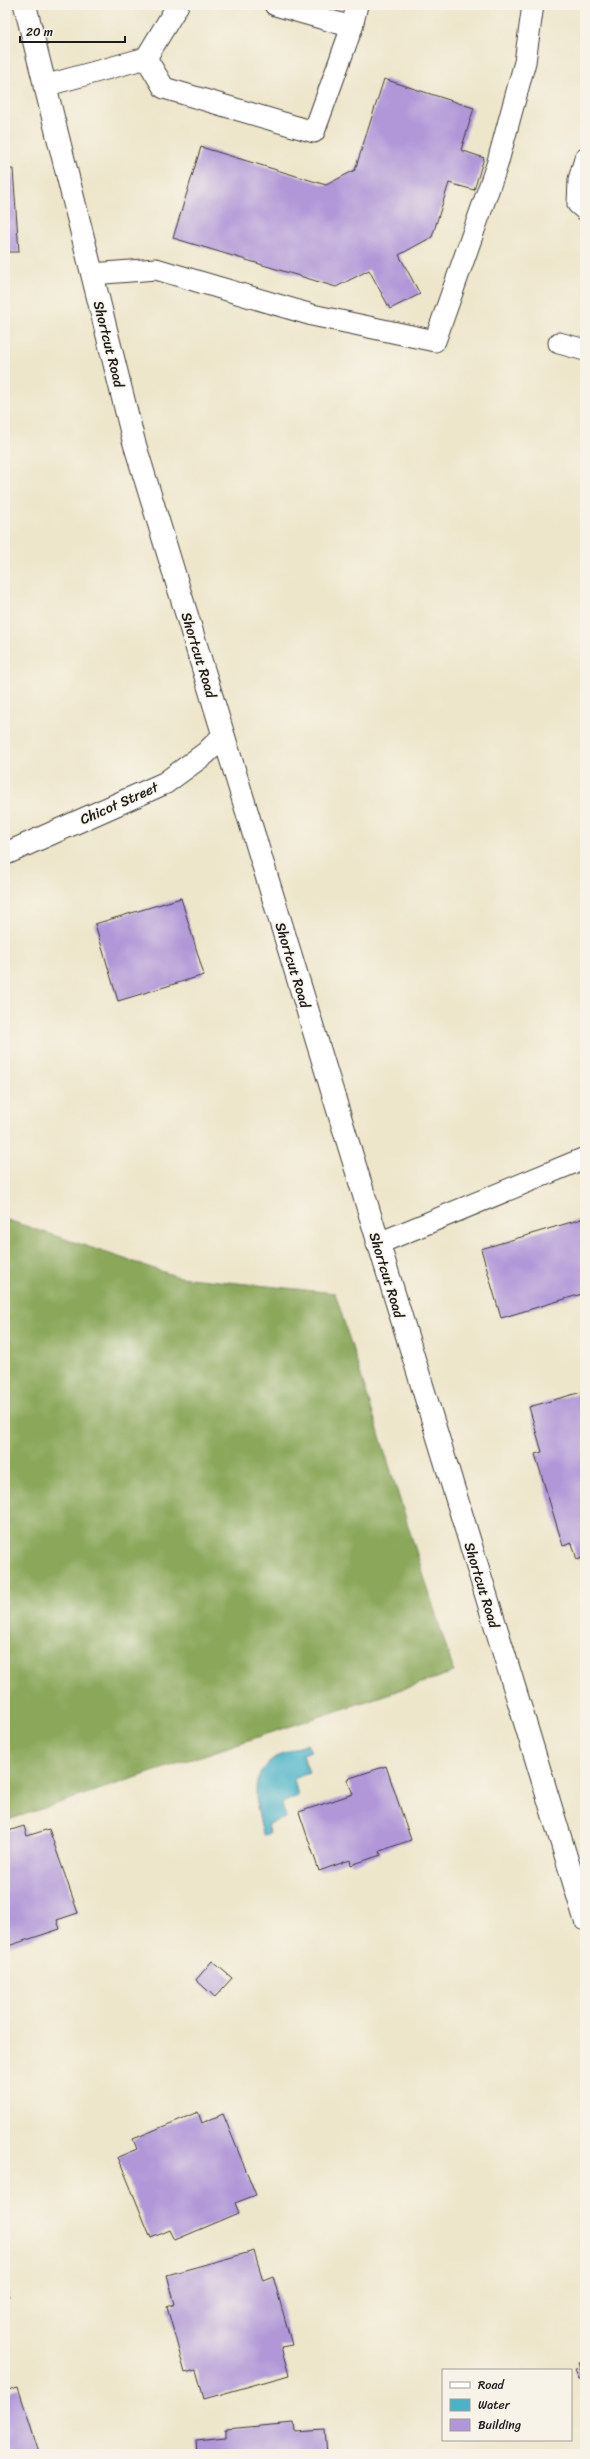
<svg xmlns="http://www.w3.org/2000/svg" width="590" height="2459" font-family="Sriracha,sans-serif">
  <rect width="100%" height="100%" fill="#f7f3e8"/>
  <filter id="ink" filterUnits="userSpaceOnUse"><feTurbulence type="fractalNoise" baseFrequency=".025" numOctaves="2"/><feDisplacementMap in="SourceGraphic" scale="8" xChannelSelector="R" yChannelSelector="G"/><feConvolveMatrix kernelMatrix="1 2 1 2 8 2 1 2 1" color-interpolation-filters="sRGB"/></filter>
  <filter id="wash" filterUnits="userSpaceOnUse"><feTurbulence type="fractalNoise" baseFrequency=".012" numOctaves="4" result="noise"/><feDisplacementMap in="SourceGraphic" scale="16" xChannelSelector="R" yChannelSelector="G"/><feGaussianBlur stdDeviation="0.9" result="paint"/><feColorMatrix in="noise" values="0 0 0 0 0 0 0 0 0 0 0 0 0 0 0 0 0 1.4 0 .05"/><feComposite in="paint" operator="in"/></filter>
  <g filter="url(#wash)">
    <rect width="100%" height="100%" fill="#eee6cb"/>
    <polygon fill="#8aa75a" stroke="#53623b" points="5,1219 179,1277 335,1293 454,1672 5,1821"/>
    <path fill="#4ab3c8" stroke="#336872" d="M307,1744L311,1751L303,1754L309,1773L294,1779L298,1796L282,1803L285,1818L268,1824L269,1834L263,1835C250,1780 250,1764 307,1744Z"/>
    <g id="blocks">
      <g fill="#b197d8">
        <polygon points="384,79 474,108 461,150 484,158 474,190 449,183 432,237 399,255 420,294 390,309 369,270 336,287 173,238 201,147 326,185 355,170"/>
        <polygon points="5,169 13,169 19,252 5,252"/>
        <polygon points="181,898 204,975 118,1001 95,924"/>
        <polygon points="585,1218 585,1293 501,1318 481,1249"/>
        <polygon points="585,1391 585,1557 577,1560 572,1543 563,1546 535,1454 542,1452 529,1407"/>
        <polygon points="386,1766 411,1840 380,1851 381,1855 351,1865 350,1860 319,1871 299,1812 353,1794 347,1779"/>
        <polygon points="24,1826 27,1836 49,1829 78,1913 57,1920 60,1929 5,1947 5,1832"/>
        <polygon points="212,1961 232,1978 215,1997 196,1980"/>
        <polygon points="198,2112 202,2123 223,2114 256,2195 235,2203 239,2213 175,2240 170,2230 151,2238 118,2157 137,2149 133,2139"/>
        <polygon points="254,2251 263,2280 273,2276 292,2345 281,2347 289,2375 204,2399 196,2370 185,2373 167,2307 175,2304 167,2275"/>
        <polygon points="5,2285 9,2296 5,2298"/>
        <polygon points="585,2361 585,2382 583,2378 579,2379 575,2370 581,2369 579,2363"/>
        <polygon points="5,2381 8,2390 18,2387 39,2453 5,2454"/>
        <polygon points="294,2423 295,2432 325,2430 327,2454 197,2454 196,2440 226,2437 226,2429"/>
      </g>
    </g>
  </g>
  <g filter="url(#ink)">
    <use href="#blocks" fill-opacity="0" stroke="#3c3a36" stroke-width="1"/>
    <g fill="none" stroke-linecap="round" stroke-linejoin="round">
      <defs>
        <g id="service">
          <polyline points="275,5 352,27"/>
          <polyline points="146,58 178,5"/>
          <polyline points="44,86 146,58 164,88 314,132 352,27 357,5"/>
          <polyline points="585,159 579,180 578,204 585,210"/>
          <polyline points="92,274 156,269 312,315 435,341 497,165 525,62 533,5"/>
          <polyline points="559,343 585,350"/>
          <polyline points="377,1244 585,1158"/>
        </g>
        <g id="secondary">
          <polyline points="25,5 134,442 585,1919"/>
          <polyline points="5,854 165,783 206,753 223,736"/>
        </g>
      </defs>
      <use href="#service" stroke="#3c3a36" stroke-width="23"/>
      <use href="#secondary" stroke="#3c3a36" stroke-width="24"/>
      <use href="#service" stroke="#fff" stroke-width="21"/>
      <use href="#secondary" stroke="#fff" stroke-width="22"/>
    </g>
  </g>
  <g text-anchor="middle" stroke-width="3" stroke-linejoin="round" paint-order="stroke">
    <g font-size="14" fill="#1c1c1c" stroke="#f7f3e8">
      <text transform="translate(109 344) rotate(76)" y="5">Shortcut Road</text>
      <text transform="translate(199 655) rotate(73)" y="5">Shortcut Road</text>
      <text transform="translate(119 803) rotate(-24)" y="5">Chicot Street</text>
      <text transform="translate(293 965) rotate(73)" y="5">Shortcut Road</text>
      <text transform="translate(387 1275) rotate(73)" y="5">Shortcut Road</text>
      <text transform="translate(482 1585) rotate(73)" y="5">Shortcut Road</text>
    </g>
  </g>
  <rect width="590" height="2459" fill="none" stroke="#f7f3e8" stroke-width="20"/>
  <rect x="442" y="2369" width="130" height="72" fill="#f7f3e8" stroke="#9f9d96"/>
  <rect x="450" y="2382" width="20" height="6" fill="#ffffff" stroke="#9f9d96"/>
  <text x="478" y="2389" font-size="12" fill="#1c1c1c">Road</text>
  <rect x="450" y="2399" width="20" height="12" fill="#4ab3c8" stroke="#9f9d96"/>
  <text x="478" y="2409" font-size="12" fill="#1c1c1c">Water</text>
  <rect x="450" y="2419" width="20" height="12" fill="#b197d8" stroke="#9f9d96"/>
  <text x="478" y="2429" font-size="12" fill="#1c1c1c">Building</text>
  <path d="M20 36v6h105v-6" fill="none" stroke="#1c1c1c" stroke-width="2"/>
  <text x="26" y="36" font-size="12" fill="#1c1c1c" stroke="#f7f3e8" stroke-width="3" paint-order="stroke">20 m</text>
</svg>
